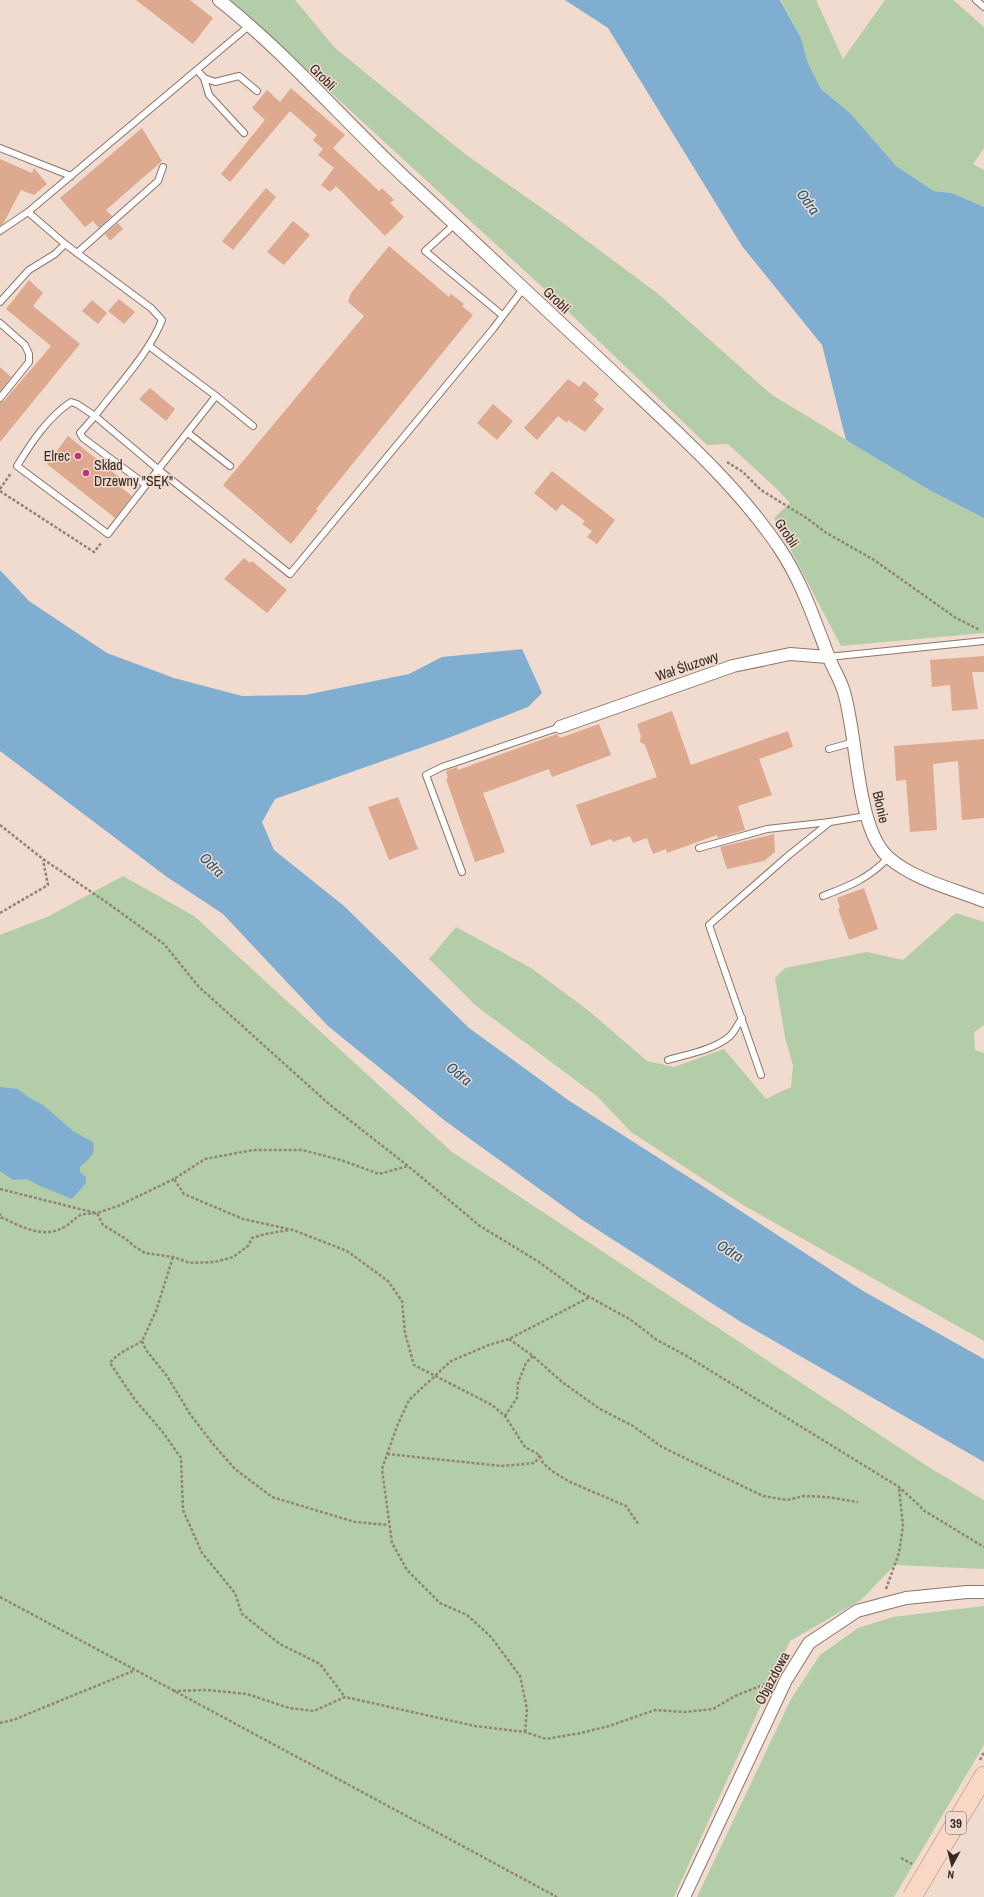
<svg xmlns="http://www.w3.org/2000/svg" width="984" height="1897" font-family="'Archivo Narrow',sans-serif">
  <rect width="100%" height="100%" fill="#f1dace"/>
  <g fill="#b4cda9">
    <polygon points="230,0 295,0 335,48 465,154 563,223 657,293 772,395 931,491 984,518 984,633 841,646 774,518 790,503 777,489 728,444 707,445 552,296"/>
    <polygon points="781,0 816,0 843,59 885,0 953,0 984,27 984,148 973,164 984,170 984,207 952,193 934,191 896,166 851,114 821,89 808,63 801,38"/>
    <polygon points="123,876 194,916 452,1152 927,1466 984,1500 984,1569 895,1565 861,1600 790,1641 674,1897 0,1897 0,935 49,916"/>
    <polygon points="956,913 984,922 984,1025 974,1032 975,1050 984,1053 984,1341 743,1205 631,1132 598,1097 475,1005 429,959 456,927 531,968 589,1011 647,1061 674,1067 724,1049 766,1099 791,1087 793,1066 785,1037 775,978 785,968 867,952 903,960"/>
    <polygon points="984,1606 984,1745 894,1897 697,1897 791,1699 820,1655 858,1628 893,1617"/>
  </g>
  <g fill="#7faed0">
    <polygon points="565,0 780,0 801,38 808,63 821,89 851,114 896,166 934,191 952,193 984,207 984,518 931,491 846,440 822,345 742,246 608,28"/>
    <polygon points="0,570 29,601 107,653 174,678 242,696 305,695 409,674 442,657 522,649 542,693 528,707 448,738 275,799 262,822 274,850 344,906 469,1028 568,1100 704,1187 863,1291 984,1359 984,1462 741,1322 581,1219 444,1120 328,1026 223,914 167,877 0,751"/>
    <path d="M0,1087L18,1089L28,1097L43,1105L73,1131L93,1142C96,1155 89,1159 80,1167V1172L86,1177V1183L72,1199L40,1186L27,1179L13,1180L0,1171Z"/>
  </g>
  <g fill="#ddaa8f">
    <polygon points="136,0 190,0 213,18 193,44"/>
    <polygon points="291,88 345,135 333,148 379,191 382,188 394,200 390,203 404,217 385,236 336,186 330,192 321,185 334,168 318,155 323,149 313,140 317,135 290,111 230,182 221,174 265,120 252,108 267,90 280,102"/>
    <polygon points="142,128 162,161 106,210 112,216 99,228 93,221 85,227 60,198"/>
    <polygon points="0,159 32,173 34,168 47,184 34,195 21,190 3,224 0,226"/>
    <polygon points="266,188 276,197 233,250 222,241"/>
    <polygon points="293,221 310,235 284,265 267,252"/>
    <polygon points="118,223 123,229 110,241 105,234"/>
    <polygon points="389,246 449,297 451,294 464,304 462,306 473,315 316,509 318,510 291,544 223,485 364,316 348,302 351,293"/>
    <polygon points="29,280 43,293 33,306 80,344 0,442 0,402 4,401 51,346 6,309"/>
    <polygon points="119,299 135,312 124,324 108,311"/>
    <polygon points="92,300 107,313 98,324 82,311"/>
    <polygon points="0,367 11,377 0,391"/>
    <polygon points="568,379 579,387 584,381 599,394 594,400 604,409 585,432 568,420 567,423 558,416 537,440 524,428"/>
    <polygon points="150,388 175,409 166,421 139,399"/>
    <polygon points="493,404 513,421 497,440 477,423"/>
    <polygon points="68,436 125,482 122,488 132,496 115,518 47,464"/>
    <polygon points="552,471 615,520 597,544 587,537 592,531 582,524 585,521 562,504 556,511 534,493"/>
    <polygon points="244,558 250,563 252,561 287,590 267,613 224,579"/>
    <polygon points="984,656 984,672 972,672 978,709 952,711 950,685 932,687 930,660"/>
    <polygon points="672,711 691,765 788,731 793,747 759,759 772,795 738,806 745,830 718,838 717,835 667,853 666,849 653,854 647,838 633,843 630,836 613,842 611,839 591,846 576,805 657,777 645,745 640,742 641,736 637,724"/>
    <polygon points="599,724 611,755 552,777 549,769 483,793 505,852 475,862 446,779 448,778 446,771 457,767 458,770 557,734 560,738"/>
    <polygon points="984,739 984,818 962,820 958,761 933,764 937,830 910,832 906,780 896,781 894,746"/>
    <polygon points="398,797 418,849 389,860 368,807"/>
    <polygon points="774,834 775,852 764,861 727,869 720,847"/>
    <polygon points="864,888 878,929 849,940 838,909 840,908 837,898"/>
  </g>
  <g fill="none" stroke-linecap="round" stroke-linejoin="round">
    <defs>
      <g id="service">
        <polyline points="976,0 984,7"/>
        <path d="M250,25L28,212L65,244L151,308L162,320C150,352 116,388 95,416L159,470L290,574L493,329L523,289"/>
        <polyline points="197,70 204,78 209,95 244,133"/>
        <polyline points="204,78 215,82 239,76 257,91"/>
        <polyline points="0,148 71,176"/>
        <polyline points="455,224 425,251 502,315"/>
        <polyline points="0,231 28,212"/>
        <polyline points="77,253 158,181 163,167"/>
        <polyline points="0,302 29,270 55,254 65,244"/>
        <polyline points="0,323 25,345 29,354 29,362 0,398"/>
        <polyline points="149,346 216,396"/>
        <polyline points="188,433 230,466"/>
        <path d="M146,485L108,534L17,466C31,443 48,417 71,402L77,404L95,416L80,433L83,438L146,485L216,396L253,426"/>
        <polyline points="828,657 984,641"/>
        <polyline points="829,749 854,742"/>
        <polyline points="699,848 767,829 830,822"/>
        <polyline points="462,872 426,775 442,767 560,727"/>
        <path d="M823,896C849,886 868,879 888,858"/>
        <path d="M668,1060C688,1054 714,1050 730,1036C735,1031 738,1024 742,1018"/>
        <polyline points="761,1075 709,925 789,855 830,822 866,816"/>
      </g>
      <g id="minor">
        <path d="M219,0C289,55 348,126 414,186C480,247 546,310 612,371C669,425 736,483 780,549C802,582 814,619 828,655C832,667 839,677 843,689C858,733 855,829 889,858C915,880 953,889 984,901"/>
        <polyline points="560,727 733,666 790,654 828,657"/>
        <polyline points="684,1897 786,1680 809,1643 857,1611 906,1598 967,1592 984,1592"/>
      </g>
      <polyline id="primary" points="938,1853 984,1776"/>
    </defs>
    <use href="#service" stroke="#8b766c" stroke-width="8"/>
    <use href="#minor" stroke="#8b766c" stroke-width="14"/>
    <use href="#primary" stroke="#b28a74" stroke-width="20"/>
    <g stroke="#93837a" stroke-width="2.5" stroke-dasharray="3 2" stroke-linecap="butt">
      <polyline points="727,462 743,472 761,490 808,519 825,532 874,560 956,618 980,630"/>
      <polyline points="0,489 11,473"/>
      <polyline points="0,491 94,552 102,542"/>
      <polyline points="0,825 43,859 109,904 164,944 199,987 329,1104 408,1166 480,1226 539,1262 577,1290 631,1320 657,1340 685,1355 899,1487 920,1506 923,1510 984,1547"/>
      <polyline points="0,913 48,885 43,860"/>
      <polyline points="174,1179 118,1206 97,1213 103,1225 126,1239 134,1246 145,1253 173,1257 190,1263 215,1262 233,1257 248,1246 252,1238 265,1234 290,1230"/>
      <polyline points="0,1189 96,1213"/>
      <polyline points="0,1213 0,1219"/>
      <path d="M1,1217C22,1227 44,1240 66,1226C71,1223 74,1219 79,1216C83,1213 92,1214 97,1213"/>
      <polyline points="173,1257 156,1311 142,1341 146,1350 167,1376 190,1414 213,1444 235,1469 272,1497 355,1522 388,1525"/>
      <polyline points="509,1339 533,1356 562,1382 600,1409 633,1426 662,1447 763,1496 787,1500 804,1496 827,1497 858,1502"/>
      <path d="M142,1341C131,1348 117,1353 110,1363L135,1400L162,1431L181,1458L183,1510L202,1553L235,1593L242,1614L280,1644L320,1664L345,1697"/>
      <polyline points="505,1416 517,1398 518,1383 526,1363 533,1356"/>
      <polyline points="387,1454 502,1466 535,1463 540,1455 525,1447 505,1416 492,1405 414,1365 405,1333 402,1301 388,1281 347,1251 293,1230 243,1219 184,1194 174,1179 205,1159 253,1150 302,1150 341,1160 379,1174 408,1166"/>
      <polyline points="540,1456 543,1463 552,1471 570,1482 626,1506 639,1525"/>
      <polyline points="886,1589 899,1553 903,1526 899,1487"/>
      <polyline points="0,1597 557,1897"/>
      <polyline points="173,1691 207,1690 247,1694 289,1708 314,1711 345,1697 475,1726 525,1732 546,1739 581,1733 609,1726 655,1710 685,1712 713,1709 735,1696 770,1682"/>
      <polyline points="0,1723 13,1720 133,1671"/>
      <polyline points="525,1732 527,1709 520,1676 491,1637 467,1615 440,1603 407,1570 392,1543 382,1469 397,1426 409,1400 451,1361 489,1345 509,1339 590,1297"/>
      <polyline points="980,1760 984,1752"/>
      <polyline points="901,1858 912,1864"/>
    </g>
    <use href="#service" stroke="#fff" stroke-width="6"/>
    <use href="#minor" stroke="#fff" stroke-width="12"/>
    <use href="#primary" stroke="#fad7c5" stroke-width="19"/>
    <defs>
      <polyline id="primary-bridge" points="912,1897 938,1853"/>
    </defs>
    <use href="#primary-bridge" stroke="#b28a74" stroke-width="20" stroke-linecap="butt"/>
    <use href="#primary-bridge" stroke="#fad7c5" stroke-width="19"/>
  </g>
  <g fill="#bb3578" stroke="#f1dace" stroke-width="1.5">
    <circle cx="78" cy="456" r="4"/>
    <circle cx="86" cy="473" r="4"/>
  </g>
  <g text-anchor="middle" stroke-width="3" stroke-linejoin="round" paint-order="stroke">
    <rect fill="#f1dace" stroke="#6c5f58" stroke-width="1" x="946" y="1812" width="20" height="22" rx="3"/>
    <g font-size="13" font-weight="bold" fill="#332a25">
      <text x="956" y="1828">39</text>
    </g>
    <g font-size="14" fill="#332a25" stroke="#f1dace">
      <text transform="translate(323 77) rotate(45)" y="5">Grobli</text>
      <text transform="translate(557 300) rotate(43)" y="5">Grobli</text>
      <text transform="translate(787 533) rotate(56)" y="5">Grobli</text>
      <text transform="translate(687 666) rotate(-19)" y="5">Wał Śluzowy</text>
      <text transform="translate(881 807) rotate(77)" y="5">Błonie</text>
      <text transform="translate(772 1678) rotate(-62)" y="5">Objazdowa</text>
    </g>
    <g font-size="14" fill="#332a25" stroke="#f1dace" text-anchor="end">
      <text x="70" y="461">Elrec</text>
      <text x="94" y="470" text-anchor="start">Skład<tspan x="94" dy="16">Drzewny "SĘK"</tspan></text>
    </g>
    <g font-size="15" font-style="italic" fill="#1e5578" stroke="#f1dace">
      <text transform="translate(808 202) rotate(54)" y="5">Odra</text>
      <text transform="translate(212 865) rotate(45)" y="5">Odra</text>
      <text transform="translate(459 1074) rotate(39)" y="5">Odra</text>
      <text transform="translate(730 1251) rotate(32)" y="5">Odra</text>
    </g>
  </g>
  <g transform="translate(952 1865) rotate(187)" stroke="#f1dace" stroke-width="3" paint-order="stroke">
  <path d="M0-3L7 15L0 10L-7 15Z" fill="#332a25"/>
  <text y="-6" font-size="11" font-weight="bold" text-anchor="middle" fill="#332a25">N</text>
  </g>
</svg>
